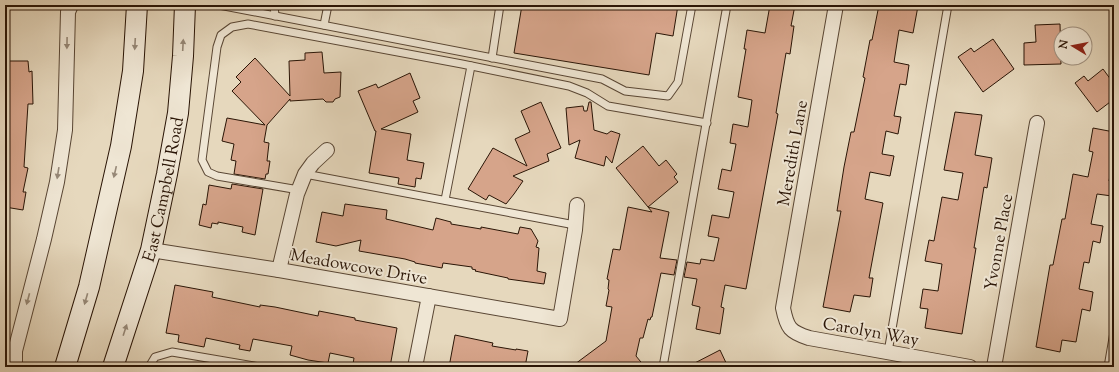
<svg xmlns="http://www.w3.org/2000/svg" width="1119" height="372" font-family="'Sorts Mill Goudy',serif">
  <rect width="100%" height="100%" fill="#e6d8bd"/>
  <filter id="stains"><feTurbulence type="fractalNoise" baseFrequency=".005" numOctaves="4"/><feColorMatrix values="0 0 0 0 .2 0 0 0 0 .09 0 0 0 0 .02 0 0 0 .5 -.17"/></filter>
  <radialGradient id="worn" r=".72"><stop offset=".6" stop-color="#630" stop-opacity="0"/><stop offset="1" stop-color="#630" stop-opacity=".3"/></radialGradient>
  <g fill="#d6a48a" stroke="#2a1506">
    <polygon points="522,5 678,5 673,36 656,33 649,75 514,53"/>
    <polygon points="770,5 795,5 791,26 794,26 790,54 786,53 776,113 778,114 746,289 725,285 721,307 724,308 720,334 696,329 700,307 692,305 697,279 684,277 687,262 700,264 701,259 714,261 719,238 708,236 712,215 729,218 734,192 718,189 722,169 731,171 736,144 730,143 733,124 748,127 752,100 738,97 746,49 744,49 747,30 765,33"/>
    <polygon points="879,5 911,5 918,6 913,33 899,30 894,62 909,65 906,85 900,84 894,116 901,117 898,134 886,131 882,154 894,156 890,176 870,172 865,199 883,203 869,278 873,278 870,297 854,295 850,312 823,307 841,211 837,211 844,167 851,132 854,132 865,78 863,77 870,40 872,40"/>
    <polygon points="1060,24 1061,64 1024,65 1024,43 1036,42 1035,25"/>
    <polygon points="993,39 1014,69 983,92 958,57 971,48 974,52"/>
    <polygon points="322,52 324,73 341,72 340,97 335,99 333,102 326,102 323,99 290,101 290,99 267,125 264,142 269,143 267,161 270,161 268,174 266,174 265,179 234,174 236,161 231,160 234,144 222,141 227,118 265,125 232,91 241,82 236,77 255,58 290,96 289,61 305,60 305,53"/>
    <polygon points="5,61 28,61 29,72 32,71 33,104 28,104 24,167 28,168 23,192 26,192 23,210 5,207"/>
    <polygon points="1103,69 1114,84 1114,99 1097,112 1075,83 1084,76 1088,81"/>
    <polygon points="410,73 420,98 413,101 418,112 381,129 411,134 407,160 424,163 421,179 416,178 415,187 398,184 399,178 369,173 376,131 375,131 358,91 376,84 378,88"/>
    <polygon points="541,102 561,148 547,154 549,161 513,176 523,181 514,194 506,204 489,195 486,200 468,189 493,148 527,166 515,139 530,132 521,111"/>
    <polygon points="589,102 591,102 594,130 607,134 611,131 620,134 612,163 606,156 604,166 575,158 580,140 569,145 566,108 583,106 584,111 587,111"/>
    <polygon points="955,112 982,115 975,155 992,158 987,188 984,187 974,248 976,248 962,334 925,328 928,309 920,308 923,289 938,291 942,264 925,261 929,240 934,241 942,197 958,200 963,173 944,170"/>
    <polygon points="1093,128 1114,132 1114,153 1109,181 1114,182 1114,186 1112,196 1097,194 1091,224 1103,226 1100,243 1093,241 1089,263 1084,262 1079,289 1093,292 1090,311 1082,309 1076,342 1062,340 1060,352 1036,347 1050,265 1053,265 1062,219 1065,219 1073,174 1088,177 1093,152 1089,151"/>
    <polygon points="643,146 659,166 666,160 677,174 674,177 678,182 648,207 616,168"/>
    <polygon points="232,184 263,189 255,235 242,232 243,227 218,222 218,224 212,223 211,228 199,225 203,204 206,205 209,185 231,189"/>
    <polygon points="345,204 387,210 386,219 433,230 436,218 451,222 451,224 481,229 481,227 518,234 520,227 531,229 538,241 536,247 539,248 537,271 546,273 544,284 508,279 508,278 475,271 476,270 472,269 472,267 443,263 442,268 415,263 415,262 405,259 359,251 361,240 336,246 316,242 322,212 343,216"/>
    <polygon points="628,207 652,212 648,207 669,212 660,258 677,260 674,275 661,273 652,317 651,317 650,320 648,319 643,338 640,338 636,356 645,367 571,367 606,341 612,307 606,306 609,290 608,289 609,280 607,279 613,249 620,250"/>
    <polygon points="175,285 213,292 212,297 260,307 260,305 275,307 318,316 319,311 355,318 355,320 397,328 390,367 365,367 353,364 354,358 330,353 328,363 308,360 290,355 292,346 253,339 250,351 239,349 240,345 206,338 204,347 178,342 179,335 166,333"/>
    <polygon points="455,335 493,343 492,346 516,350 516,349 528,351 525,367 449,367"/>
    <polygon points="720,350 728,367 687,367"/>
  </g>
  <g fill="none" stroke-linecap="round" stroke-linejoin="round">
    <defs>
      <g id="service">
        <polyline points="219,5 602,79 625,91 668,96 678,82 692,5"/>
        <polyline points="274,5 275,16"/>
        <polyline points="1109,5 1114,7"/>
        <polyline points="324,25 328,5"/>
        <polyline points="492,58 500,5"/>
        <polyline points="305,174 575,225"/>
        <polyline points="299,190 217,176 208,172 202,160 217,47 221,35 232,27 248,24 462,64 569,86 587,93 608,106 707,123"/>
        <polyline points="445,200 471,66"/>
        <polyline points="888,352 948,5"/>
        <polyline points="149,367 155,357 172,352 260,367"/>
        <polyline points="663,367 727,5"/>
        <polyline points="1108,367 1114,332"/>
      </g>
      <g id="minor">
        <path d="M836,5L783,308C787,328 790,332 809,338L970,367"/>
        <polyline points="151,250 279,270 560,319 575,230 577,205"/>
        <polyline points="279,270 297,194 305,174 313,163 327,150"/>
        <polyline points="15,367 15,351 44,239 57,182 65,130 68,12 71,5"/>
        <polyline points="415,367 429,296"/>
        <polyline points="994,367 1037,123"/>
      </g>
      <g id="secondary">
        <polyline points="65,367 89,287 121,146 133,71 137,5"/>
        <path id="s1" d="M113,367L151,250L167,174L178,113L183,56L185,5"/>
      </g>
    </defs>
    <use href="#service" stroke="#594634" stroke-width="9"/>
    <use href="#minor" stroke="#594634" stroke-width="16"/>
    <use href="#secondary" stroke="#2a1506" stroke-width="22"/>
    <use href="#service" stroke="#efe6d4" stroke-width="7"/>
    <use href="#minor" stroke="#efe6d4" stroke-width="14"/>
    <use href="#secondary" stroke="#efe6d4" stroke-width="20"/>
  </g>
  <defs><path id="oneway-solid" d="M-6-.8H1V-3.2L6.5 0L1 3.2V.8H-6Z"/></defs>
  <g fill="#968877">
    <use href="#oneway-solid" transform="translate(67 43) rotate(91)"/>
    <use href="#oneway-solid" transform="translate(135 44) rotate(93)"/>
    <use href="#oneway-solid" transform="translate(183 45) rotate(-87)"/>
    <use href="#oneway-solid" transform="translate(115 172) rotate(103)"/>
    <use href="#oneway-solid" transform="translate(58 173) rotate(99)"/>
    <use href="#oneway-solid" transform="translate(28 299) rotate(105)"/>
    <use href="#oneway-solid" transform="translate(86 299) rotate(106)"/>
    <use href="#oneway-solid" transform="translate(125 330) rotate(-72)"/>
  </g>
  <g text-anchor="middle" stroke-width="4" stroke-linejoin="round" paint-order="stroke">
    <g font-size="17" fill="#2a1506" stroke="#efe6d4">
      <text transform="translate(792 153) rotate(-80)" y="6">Meredith Lane</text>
      <text dy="6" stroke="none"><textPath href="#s1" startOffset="185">East Campbell Road</textPath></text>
      <text transform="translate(998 242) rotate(-80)" y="6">Yvonne Place</text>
      <text transform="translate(359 266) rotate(10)" y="6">Meadowcove Drive</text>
      <text transform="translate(871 331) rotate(10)" y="6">Carolyn Way</text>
    </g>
  </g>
  <rect width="1119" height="372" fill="none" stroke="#e6d8bd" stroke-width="20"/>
  <rect x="6" y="6" width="1107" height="360" fill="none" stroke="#2a1506" stroke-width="2"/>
  <rect x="10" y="10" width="1099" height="352" fill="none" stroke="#2a1506"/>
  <g transform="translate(1073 46) rotate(280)"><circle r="19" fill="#efe6d4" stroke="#a09282"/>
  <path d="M0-3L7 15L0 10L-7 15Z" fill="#8f2418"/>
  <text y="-6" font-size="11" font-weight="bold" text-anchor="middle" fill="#2a1506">N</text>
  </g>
  <rect width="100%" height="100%" filter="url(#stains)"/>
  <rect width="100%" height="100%" fill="url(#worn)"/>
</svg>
